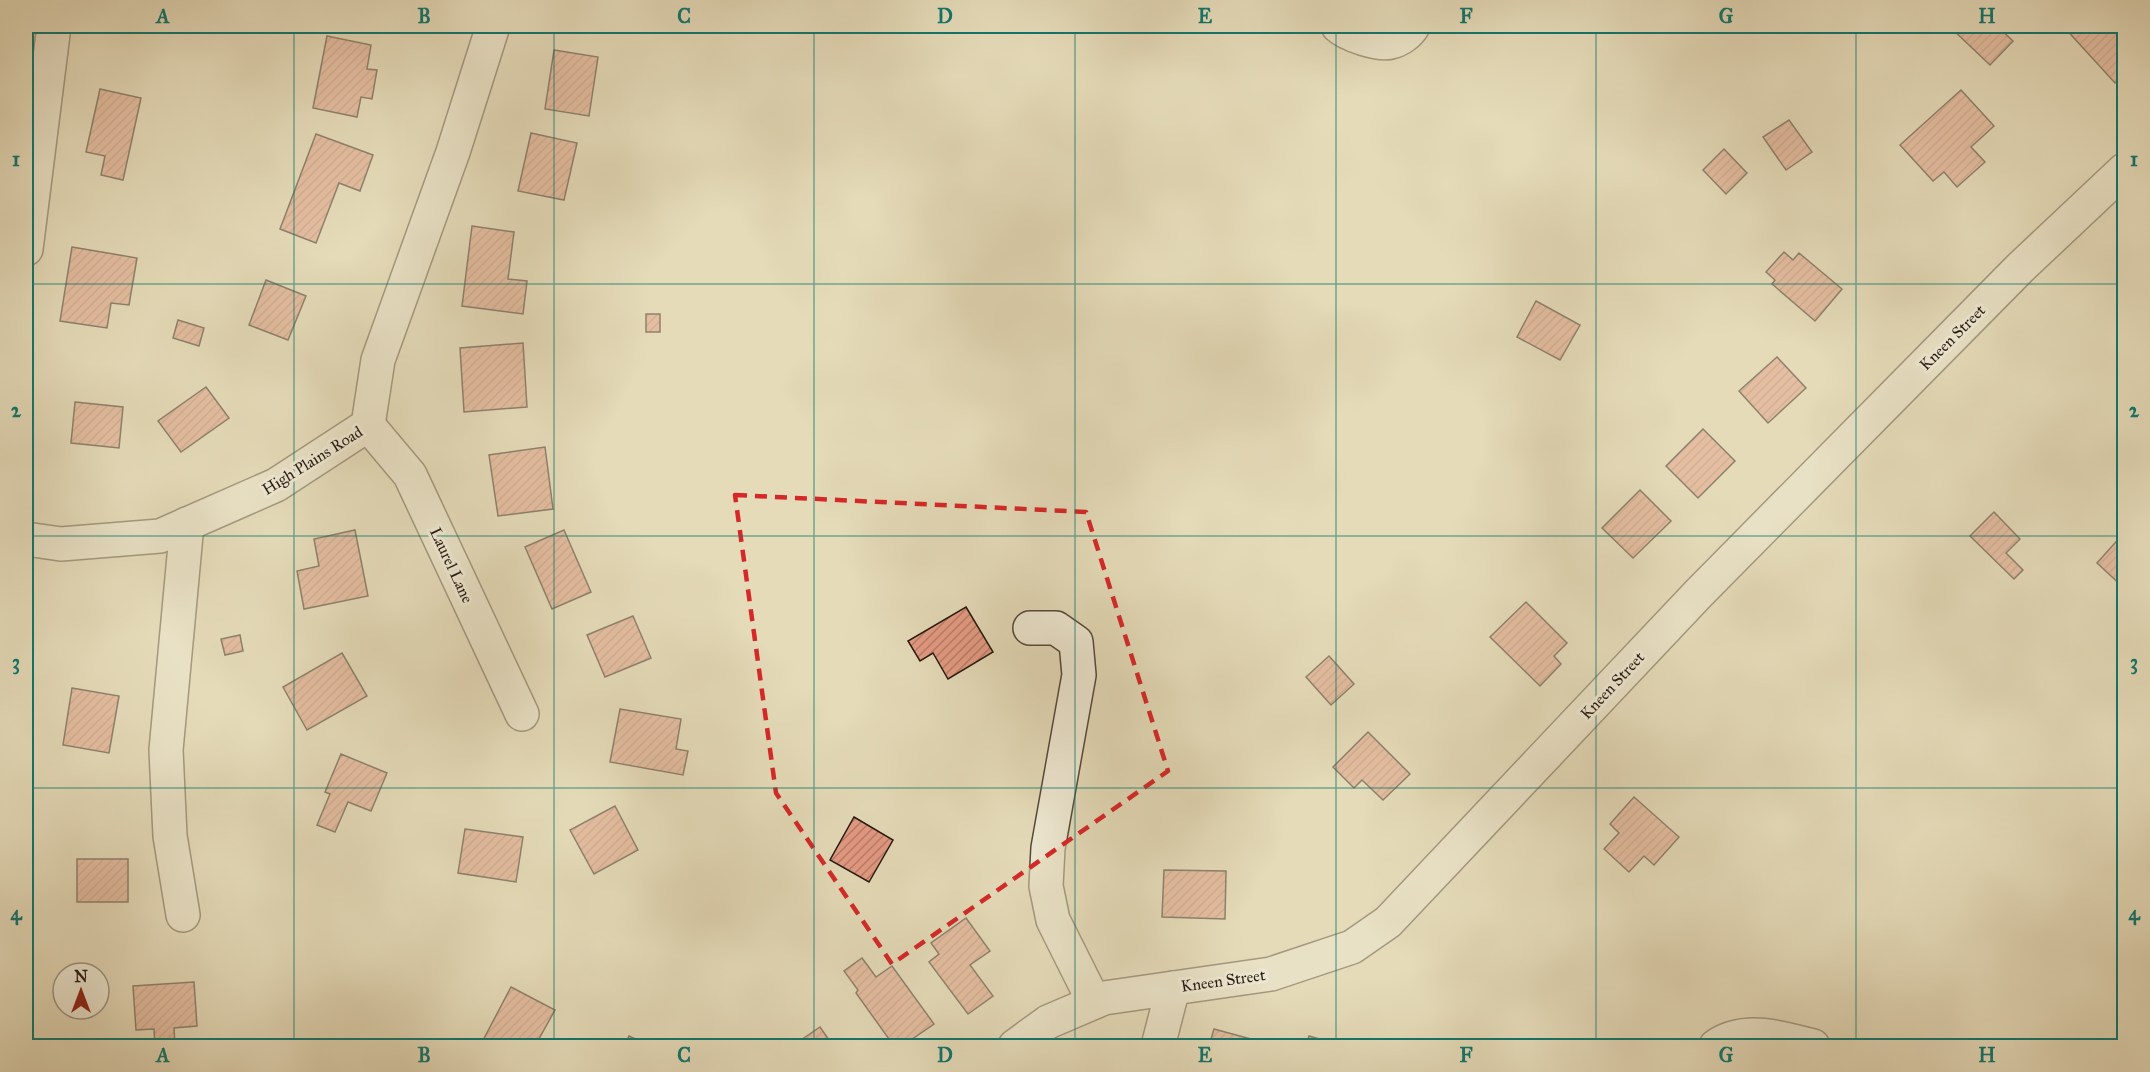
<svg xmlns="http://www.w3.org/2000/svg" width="2150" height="1072" font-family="'IM FELL Great Primer',serif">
  <defs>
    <pattern id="building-hatch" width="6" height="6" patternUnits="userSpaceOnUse" patternTransform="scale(1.5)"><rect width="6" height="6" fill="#e59b83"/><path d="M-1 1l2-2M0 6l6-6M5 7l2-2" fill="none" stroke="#b97d6a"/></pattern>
  </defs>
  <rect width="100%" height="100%" fill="#e5dbb9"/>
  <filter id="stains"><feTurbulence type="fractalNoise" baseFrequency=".00333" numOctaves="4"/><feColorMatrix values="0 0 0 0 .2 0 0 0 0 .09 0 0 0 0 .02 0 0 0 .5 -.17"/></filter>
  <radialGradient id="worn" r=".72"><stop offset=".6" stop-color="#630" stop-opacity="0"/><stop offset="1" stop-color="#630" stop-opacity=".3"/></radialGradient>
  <g fill="url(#building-hatch)" stroke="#241810" stroke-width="1.5">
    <polygon points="1949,26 1997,26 2013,41 1990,65"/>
    <polygon points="2063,26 2124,26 2124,74 2115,83"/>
    <polygon points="327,36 371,45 367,69 377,70 372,99 361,97 357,117 313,108"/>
    <polygon points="554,50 598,57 589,116 545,109"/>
    <polygon points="100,89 141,98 123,180 101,175 105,156 86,152"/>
    <polygon points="1961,90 1994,126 1971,147 1985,162 1957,187 1944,172 1933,181 1900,145"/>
    <polygon points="1789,120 1812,152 1786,170 1763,137"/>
    <polygon points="531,133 577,143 564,200 518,191"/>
    <polygon points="316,134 373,155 360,191 339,183 316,243 280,229"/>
    <polygon points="1724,149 1747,173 1726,194 1703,170"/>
    <polygon points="472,226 514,232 508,279 527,281 523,314 462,306"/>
    <polygon points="72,247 137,258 129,305 111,303 107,328 60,321"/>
    <polygon points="1784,252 1793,260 1799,253 1842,289 1815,321 1772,284 1775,280 1766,272"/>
    <polygon points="266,280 306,296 288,340 249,325"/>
    <polygon points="1536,301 1580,325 1560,360 1517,337"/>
    <rect x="646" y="314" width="14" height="18"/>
    <polygon points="178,320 204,328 199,346 173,338"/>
    <polygon points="523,343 527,407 464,412 460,348"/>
    <polygon points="1777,357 1806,388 1768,423 1739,391"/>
    <polygon points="206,387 229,418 181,452 158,421"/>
    <polygon points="75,402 123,407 119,448 71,443"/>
    <polygon points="1703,429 1735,461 1698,498 1666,466"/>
    <polygon points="545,447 553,509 498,516 489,455"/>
    <polygon points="1640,490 1671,521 1633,558 1602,528"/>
    <polygon points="1994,512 2020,539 2006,553 2023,570 2014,579 1970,536"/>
    <polygon points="355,530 368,596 304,609 297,571 319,566 314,539"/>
    <polygon points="564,530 591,592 552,609 525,547"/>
    <polygon points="2124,533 2124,588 2097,563"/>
    <polygon points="1526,602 1567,643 1554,656 1561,664 1540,686 1490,637"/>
    <polygon points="966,607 993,652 948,679 933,653 920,661 908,641"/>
    <polygon points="633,616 651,658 605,677 587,635"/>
    <polygon points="240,635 243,651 225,655 221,639"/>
    <polygon points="342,653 367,696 307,730 283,687"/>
    <polygon points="1329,656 1354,684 1331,705 1306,677"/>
    <polygon points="72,688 119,696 109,753 63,745"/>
    <polygon points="620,709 681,719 676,749 688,751 683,775 610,762"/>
    <polygon points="1368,732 1410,774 1383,800 1362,780 1354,788 1333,767"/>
    <polygon points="341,754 387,773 371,811 348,802 335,832 317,825 330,794 325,792"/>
    <polygon points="1634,797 1679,837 1654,865 1644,856 1629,872 1604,849 1619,833 1610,824"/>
    <polygon points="615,806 638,850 594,874 570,830"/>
    <polygon points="854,817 893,840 869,882 830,860"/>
    <polygon points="465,829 523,837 516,882 458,873"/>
    <rect x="77" y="859" width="51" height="43"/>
    <polygon points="1164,870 1226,871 1225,919 1162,917"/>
    <polygon points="966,918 990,951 970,965 993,996 968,1014 929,962 939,954 931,943"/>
    <polygon points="862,958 876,977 892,966 934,1024 902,1046 894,1046 856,993 858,990 844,971"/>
    <polygon points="194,982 197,1026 174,1028 175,1046 155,1046 154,1029 136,1030 133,986"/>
    <polygon points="511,987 555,1010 535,1046 480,1046"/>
    <polygon points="820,1027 833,1046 802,1046 798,1042"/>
    <polygon points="1214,1029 1251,1039 1248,1046 1209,1046"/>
    <polygon points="629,1036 650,1046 624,1046"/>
    <polygon points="1309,1036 1344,1046 1306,1046"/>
  </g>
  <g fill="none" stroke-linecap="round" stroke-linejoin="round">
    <defs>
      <g id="minor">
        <path d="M1338,26C1346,34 1380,46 1391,42C1400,40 1409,33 1413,26"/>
        <polyline points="26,249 54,26"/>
        <polyline points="368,425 410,475 522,714"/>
        <polyline points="26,539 61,544 160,536 276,485 368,425 378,360 453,152 493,26"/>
        <polyline points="1030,628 1056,628 1076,642 1079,675 1048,848 1046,886 1053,920 1094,1002"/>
        <polyline points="183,915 170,836 166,750 187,524"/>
        <polyline points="1015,1046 1048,1022 1104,998 1271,974 1352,947 1388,922 1698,594 2020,268 2124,170"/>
        <polyline points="1158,1046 1173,988"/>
        <path d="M1716,1046C1745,1026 1782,1038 1813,1046"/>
      </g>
    </defs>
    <use href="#minor" stroke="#54493a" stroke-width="36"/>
    <use href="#minor" stroke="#eee8d2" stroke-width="33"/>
  </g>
  <path d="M0 0H2150V1072H0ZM735,495L1086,512L1168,771L892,964L776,793Z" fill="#e5dbb9" fill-opacity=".55" fill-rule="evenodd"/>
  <path fill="none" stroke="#d62828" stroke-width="4.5" stroke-dasharray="12 8" stroke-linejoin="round" d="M735,495L1086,512L1168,771L892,964L776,793Z"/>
  <path fill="none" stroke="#0f766e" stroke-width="1.5" stroke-opacity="0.55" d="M294,26V1046M554,26V1046M814,26V1046M1075,26V1046M1336,26V1046M1596,26V1046M1856,26V1046M26,284H2124M26,536H2124M26,788H2124"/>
  <g text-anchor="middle" stroke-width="6" stroke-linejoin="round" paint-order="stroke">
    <g font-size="16" fill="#241810" stroke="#eee8d2">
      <text transform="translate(1952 337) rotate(-45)" y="6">Kneen Street</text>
      <text transform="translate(312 460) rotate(-32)" y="6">High Plains Road</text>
      <text transform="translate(452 565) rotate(65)" y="6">Laurel Lane</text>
      <text transform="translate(1612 685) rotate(-47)" y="6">Kneen Street</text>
      <text transform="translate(1223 980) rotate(-8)" y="6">Kneen Street</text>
    </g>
  </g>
  <rect width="2150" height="1072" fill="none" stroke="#e5dbb9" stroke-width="66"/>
  <g transform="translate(81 991)"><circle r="28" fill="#eee8d2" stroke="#9d9584" stroke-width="1.5"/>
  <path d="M0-4.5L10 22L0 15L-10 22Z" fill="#8f2418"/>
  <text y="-9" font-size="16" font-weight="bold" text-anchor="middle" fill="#241810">N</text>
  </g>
  <rect x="33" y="33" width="2084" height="1006" fill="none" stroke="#0f766e" stroke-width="2"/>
  <g font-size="20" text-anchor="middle" font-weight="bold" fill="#0f766e">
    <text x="163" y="23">A</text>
    <text x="424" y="23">B</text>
    <text x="684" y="23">C</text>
    <text x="945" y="23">D</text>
    <text x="1205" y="23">E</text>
    <text x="1466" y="23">F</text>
    <text x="1726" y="23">G</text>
    <text x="1987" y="23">H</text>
    <text x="16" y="166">1</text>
    <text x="2134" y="166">1</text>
    <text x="16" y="417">2</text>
    <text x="2134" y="417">2</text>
    <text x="16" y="669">3</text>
    <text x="2134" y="669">3</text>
    <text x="16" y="920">4</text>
    <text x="2134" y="920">4</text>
    <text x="163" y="1062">A</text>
    <text x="424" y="1062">B</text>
    <text x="684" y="1062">C</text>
    <text x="945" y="1062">D</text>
    <text x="1205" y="1062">E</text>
    <text x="1466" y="1062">F</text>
    <text x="1726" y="1062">G</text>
    <text x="1987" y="1062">H</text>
  </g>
  <rect width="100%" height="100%" filter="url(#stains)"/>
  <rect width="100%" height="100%" fill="url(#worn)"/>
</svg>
